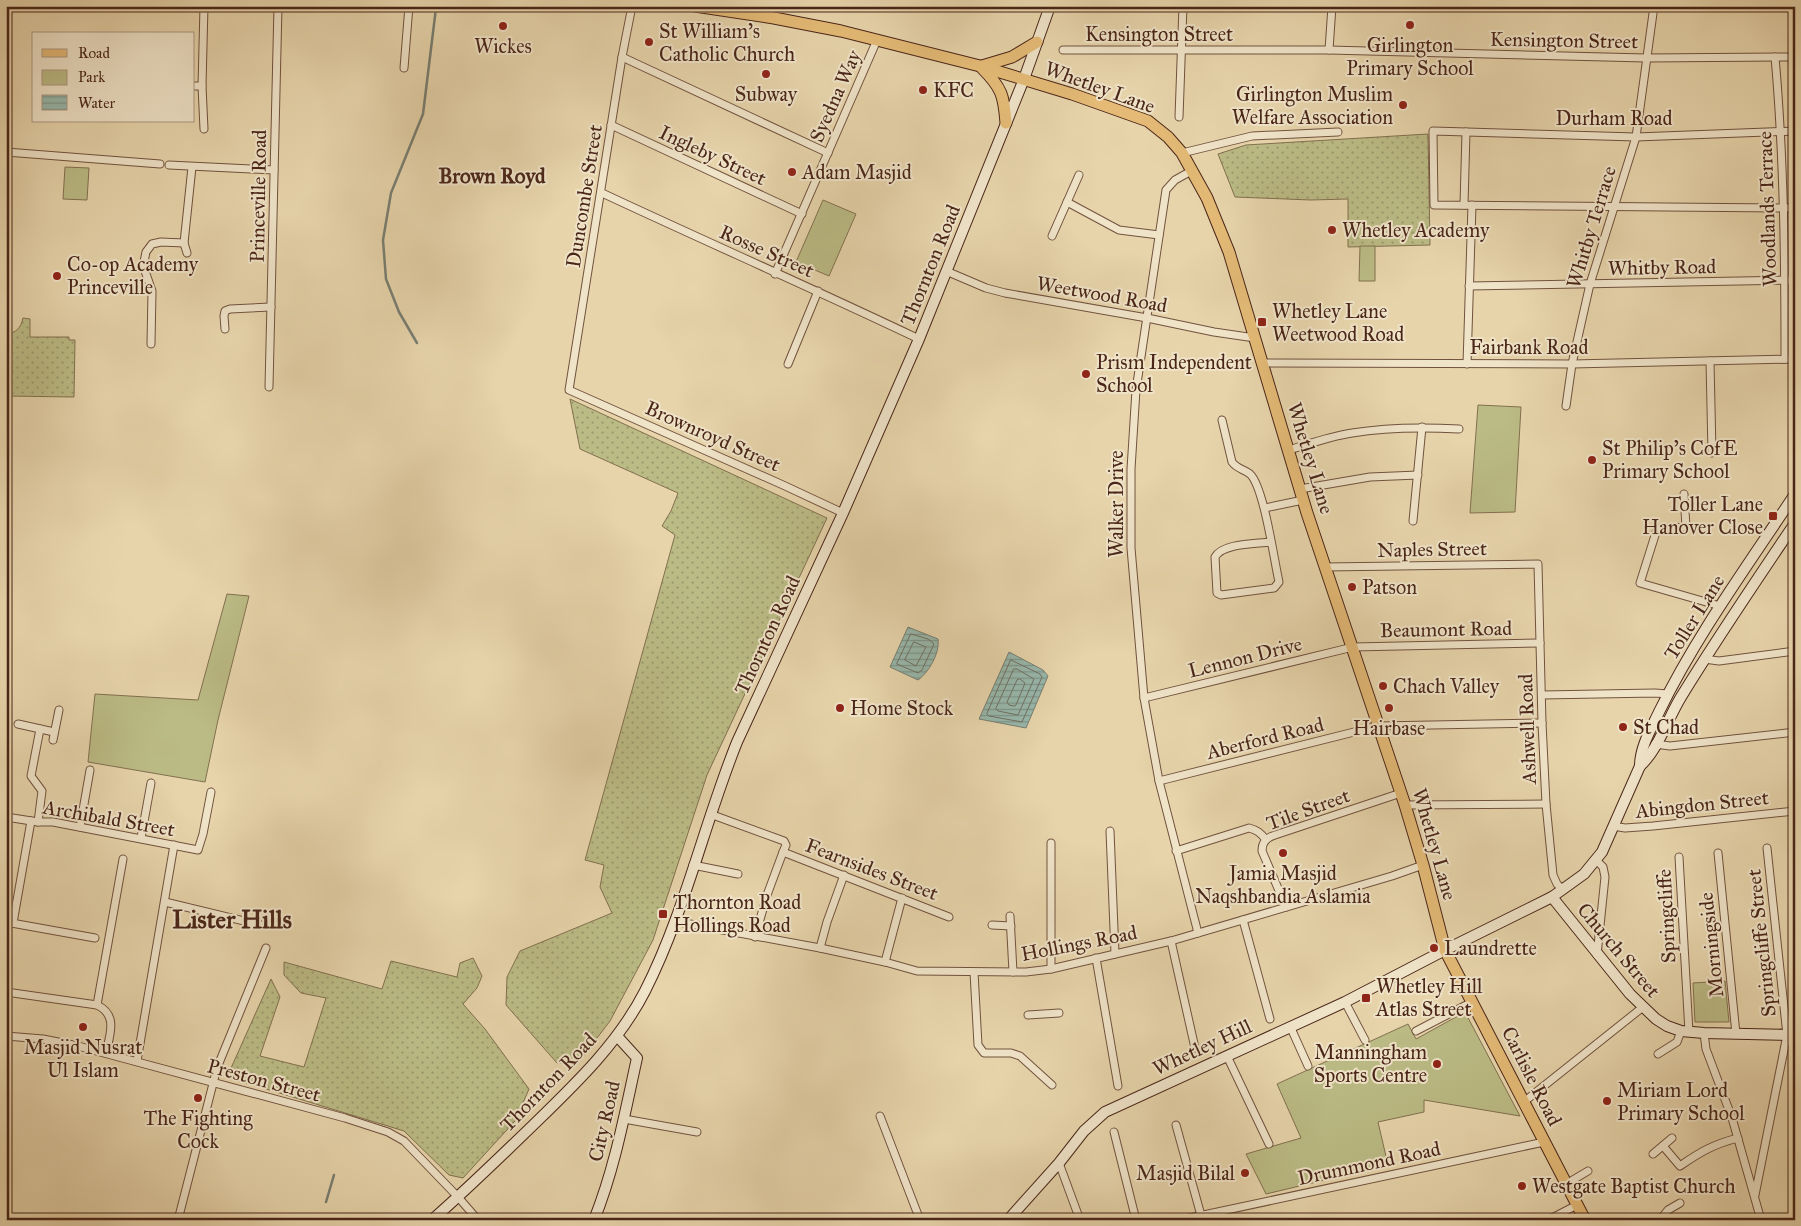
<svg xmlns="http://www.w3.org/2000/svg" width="1801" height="1226" font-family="'IM FELL Great Primer',serif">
  <defs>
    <pattern id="grass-dots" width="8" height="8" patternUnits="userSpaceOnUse" patternTransform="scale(1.25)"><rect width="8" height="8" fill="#bbbb85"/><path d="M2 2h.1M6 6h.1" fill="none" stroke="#9a986c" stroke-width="1.8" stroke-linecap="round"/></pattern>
    <pattern id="water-rules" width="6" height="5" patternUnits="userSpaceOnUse" patternTransform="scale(1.25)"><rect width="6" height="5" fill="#97b8ac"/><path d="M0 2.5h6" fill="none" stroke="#7d958b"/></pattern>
  </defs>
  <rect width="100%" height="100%" fill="#e7d4ab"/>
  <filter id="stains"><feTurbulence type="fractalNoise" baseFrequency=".004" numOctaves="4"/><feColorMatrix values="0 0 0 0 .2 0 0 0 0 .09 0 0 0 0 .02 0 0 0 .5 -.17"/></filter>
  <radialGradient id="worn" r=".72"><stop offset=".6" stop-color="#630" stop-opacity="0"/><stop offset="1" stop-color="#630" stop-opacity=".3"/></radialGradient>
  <g fill="url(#grass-dots)" stroke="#82704f">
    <polygon points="1428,134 1430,245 1348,247 1348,199 1311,200 1235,197 1218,154 1246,145"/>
    <path d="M23,318L30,319V337H69V340H75L74,397L6,396V334C16,333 21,328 23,318Z"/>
    <polygon points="570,399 827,518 707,775 653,940 610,1021 578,1063 557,1063 506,1005 507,977 520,951 612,913 600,887 604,865 585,860 675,535 662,526 671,511 678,493 580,449"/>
    <polygon points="473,958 482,976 477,988 463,1004 485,1029 529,1089 515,1121 463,1178 449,1175 404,1131 227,1077 271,979 280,997 260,1056 304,1067 326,998 301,993 284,975 284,962 382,989 391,961 457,977 460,963"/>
  </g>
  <g fill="#bbbb85" stroke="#82704f">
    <polygon points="65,167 89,168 87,200 63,199"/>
    <polygon points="823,200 856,214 829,276 796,262"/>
    <polygon points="1360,246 1375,246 1375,281 1359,281"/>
    <polygon points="1478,405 1521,407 1515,512 1470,513"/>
    <polygon points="227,594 249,596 218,720 205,782 88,762 95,694 198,700"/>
    <polygon points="1725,981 1729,1022 1695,1022 1693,983"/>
    <polygon points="1465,1012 1520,1116 1424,1100 1424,1112 1378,1122 1388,1165 1266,1194 1246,1154 1301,1138 1277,1084 1408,1024 1416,1039"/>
  </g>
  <g fill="url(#water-rules)" stroke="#787e71">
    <path d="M908,627L938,639C940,653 929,672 918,680L890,667Z"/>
    <polygon points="1009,652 1043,670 1048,676 1026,728 979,719"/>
  </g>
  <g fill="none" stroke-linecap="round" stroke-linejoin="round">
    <g stroke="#706f62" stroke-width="1">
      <polygon points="911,634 928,639 934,644 922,670 918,673 897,664"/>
      <polygon points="914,642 926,647 916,666 905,660"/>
      <polygon points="1011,660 1040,674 1042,677 1022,722 989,716 987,714"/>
      <polygon points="1014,669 1017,669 1034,679 1018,715 998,711 996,709"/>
      <polygon points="1020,679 1025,683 1016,705 1014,706 1009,705 1007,702 1017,680"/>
    </g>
    <g stroke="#787e71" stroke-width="2.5">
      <polyline points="417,343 399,312 386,279 383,240 391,193 423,114 436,8"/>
      <polyline points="326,1202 334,1175"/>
    </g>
    <defs>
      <g id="street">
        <polyline points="632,6 622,57 569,390 783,485 843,513"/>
        <polyline points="1063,50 1329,50 1646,58 1795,57"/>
        <polyline points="1329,50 1332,6"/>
        <polyline points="622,57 828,153"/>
        <path d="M1775,57C1784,158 1785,259 1785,359"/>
        <polyline points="404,68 409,6"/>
        <polyline points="194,86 202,86"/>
        <polyline points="1179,117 1183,6"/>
        <polyline points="611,125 802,214"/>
        <polyline points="204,129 202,86 204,6"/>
        <polyline points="1795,131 1636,137 1433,131 1434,205 1795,208"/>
        <polyline points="6,152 160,164"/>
        <polyline points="1182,153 1252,136 1338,132"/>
        <polyline points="169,165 274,170"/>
        <polyline points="1193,170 1175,180 1166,190 1136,390 1131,469 1131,548 1144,698 1159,781 1198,933"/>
        <path d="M602,193C707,242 814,289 919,339"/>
        <polyline points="1067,202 1119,230 1159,235"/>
        <polyline points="1464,205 1466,132"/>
        <polyline points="1052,236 1079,175"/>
        <polyline points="187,253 184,243 192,167"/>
        <polyline points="946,271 986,288 1005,293 1147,318 1214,332 1255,338"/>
        <polyline points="775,274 877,40"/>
        <polyline points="1469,286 1795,280"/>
        <polyline points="225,329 224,316 225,311 230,309 271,307"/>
        <polyline points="151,344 152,291 145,271 144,262 146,252 152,244 161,242 184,243"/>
        <polyline points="1710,361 1712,453"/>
        <polyline points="1264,363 1572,364 1795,359"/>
        <polyline points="788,364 818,291"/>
        <polyline points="1467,364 1472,205"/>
        <polyline points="269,387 278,6"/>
        <polyline points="1566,406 1572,364 1590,284 1636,137 1654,6"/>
        <path d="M1222,420L1232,462C1237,469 1244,469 1250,474C1264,487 1274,560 1279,582L1274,588L1221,595L1217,593L1215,557C1223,543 1255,544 1270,542"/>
        <path d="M1289,450C1309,444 1331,436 1352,433C1388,427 1423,427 1459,429"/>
        <polyline points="1300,489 1370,477 1418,475"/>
        <polyline points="1684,494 1686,527 1657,529 1640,583 1720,606"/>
        <polyline points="1265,508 1303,500"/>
        <polyline points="1413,521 1422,427"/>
        <polyline points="1325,567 1538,564 1542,723 1546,804 1553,875 1557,884 1563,890"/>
        <polyline points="1704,659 1719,661 1795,651"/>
        <polyline points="1542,695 1655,693 1668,694"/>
        <polyline points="1144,698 1353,647 1540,643"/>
        <polyline points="18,724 54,732"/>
        <polyline points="53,740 59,710"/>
        <polyline points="1655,744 1670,746 1795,732"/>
        <polyline points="1159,781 1378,726 1542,723"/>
        <polyline points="1405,805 1546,804"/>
        <polyline points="710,814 784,841 786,845 783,852 949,917"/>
        <polyline points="6,817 38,822 53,822 198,850 203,834 211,792"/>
        <polyline points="38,822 42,791 31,776 40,729"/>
        <polyline points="1613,826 1625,828 1653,826 1795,811"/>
        <polyline points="80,827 90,770"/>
        <polyline points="1110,831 1115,954"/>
        <polyline points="141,838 151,783"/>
        <path d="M1176,851L1249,828C1257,830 1261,833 1266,840"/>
        <polyline points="1718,853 1736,1034"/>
        <polyline points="1679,857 1689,1032"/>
        <polyline points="1596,860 1603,867 1605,877 1597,955"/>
        <polyline points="693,865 738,874"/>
        <polyline points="165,902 261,925"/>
        <path d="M1286,907L1262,851C1262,842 1266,838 1275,835L1401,793"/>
        <polyline points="1010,916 1013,972"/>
        <polyline points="1243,920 1270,1019"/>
        <polyline points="674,921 820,948 885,962 917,971 1026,972 1051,969 1171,941 1392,876 1423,865"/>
        <polyline points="6,922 95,938"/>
        <polyline points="13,923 31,821"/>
        <polyline points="992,925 1011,926"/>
        <polyline points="755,937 767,895 783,852"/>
        <polyline points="1171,941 1195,1048"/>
        <polyline points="820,948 827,922 844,875"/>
        <polyline points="1096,958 1118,1086"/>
        <polyline points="885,962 902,898"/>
        <polyline points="1051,969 1051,843"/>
        <polyline points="974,972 978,1045 984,1053 1011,1053 1020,1056 1052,1085"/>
        <path d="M6,992L97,1005C118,1015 110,1034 106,1053"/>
        <polyline points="1345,1002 1365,1040"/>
        <polyline points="97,1005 123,859"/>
        <polyline points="1028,1015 1059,1013"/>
        <polyline points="1290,1026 1308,1066"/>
        <polyline points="1416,1031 1472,1002"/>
        <polyline points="1704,1033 1706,1049 1732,1118 1761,1220"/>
        <polyline points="6,1036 43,1039 78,1046 345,1118 388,1132 404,1141 458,1197 478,1220"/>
        <polyline points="1658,1054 1677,1042 1681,1031"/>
        <polyline points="1227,1056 1269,1144"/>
        <polyline points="137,1061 174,845"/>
        <polyline points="1525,1101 1643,1007"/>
        <polyline points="880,1116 920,1220"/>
        <polyline points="624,1119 697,1132"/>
        <polyline points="1176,1125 1202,1219"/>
        <polyline points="1114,1132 1136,1220"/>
        <path d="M1663,1146L1680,1166C1700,1152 1714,1144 1738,1138"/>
        <polyline points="1653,1154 1672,1138"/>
        <polyline points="1059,1163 1080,1220"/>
        <polyline points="1566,1184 1588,1171"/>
        <polyline points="1755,1195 1787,1035 1767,848"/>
        <polyline points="178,1220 217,1068 266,948"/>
        <polyline points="1180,1220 1544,1142"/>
        <polyline points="1548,1220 1577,1205"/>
        <polyline points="1660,1220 1668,1210 1680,1203"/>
        <polyline points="1793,1220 1795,1213"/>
      </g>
      <g id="secondary">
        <path d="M1640,766C1658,750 1668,718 1681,697C1717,638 1756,581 1795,523"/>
        <polyline points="1552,897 1630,994 1656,1019 1667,1026 1681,1031 1704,1033 1795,1035"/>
        <path d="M432,1220C464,1192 495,1162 526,1132C570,1089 617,1046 645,991C685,912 704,824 737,742L843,513L919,339L1024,79L1050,6"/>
        <path d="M594,1220C615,1168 625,1112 637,1058L617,1036"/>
        <path d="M1008,1220L1059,1163L1084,1131L1105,1112L1345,1002L1445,950L1552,897L1584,874L1602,852L1640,766C1640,747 1651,729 1659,712C1696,636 1748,565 1795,494"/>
      </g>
      <g id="primary">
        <polyline points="695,6 774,18 841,31 980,66 1072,94 1148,121 1168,137 1182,153 1207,198 1229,252 1307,513 1405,805 1423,865 1445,950 1585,1220"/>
        <polyline points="982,66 1012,57 1037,42"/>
        <path d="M982,68C1002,88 1004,96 1006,123"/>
      </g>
    </defs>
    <use href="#street" stroke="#71523e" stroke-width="9"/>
    <use href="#secondary" stroke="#4a2619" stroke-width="12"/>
    <use href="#primary" stroke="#4a2619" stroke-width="13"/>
    <use href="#street" stroke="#efe3c8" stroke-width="7"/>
    <use href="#secondary" stroke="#efe3c8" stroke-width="10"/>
    <use href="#primary" stroke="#e4ba76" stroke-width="11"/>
  </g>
  <g fill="#8f2418" stroke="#efe3c8" stroke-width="2">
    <circle cx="1410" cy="25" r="5"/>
    <circle cx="503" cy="26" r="5"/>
    <circle cx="649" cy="42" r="5"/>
    <circle cx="766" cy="74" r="5"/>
    <circle cx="923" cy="90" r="5"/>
    <circle cx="1403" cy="105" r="5"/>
    <circle cx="792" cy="172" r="5"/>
    <circle cx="1332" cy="230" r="5"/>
    <circle cx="57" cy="276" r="5"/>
    <rect x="1257" y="317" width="10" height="10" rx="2.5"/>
    <circle cx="1086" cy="374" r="5"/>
    <circle cx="1592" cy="460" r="5"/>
    <rect x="1768" y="511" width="10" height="10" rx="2.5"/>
    <circle cx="1352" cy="587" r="5"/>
    <circle cx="1383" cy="686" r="5"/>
    <circle cx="840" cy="708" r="5"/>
    <circle cx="1389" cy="708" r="5"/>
    <circle cx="1623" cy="727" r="5"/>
    <circle cx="1283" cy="853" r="5"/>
    <rect x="658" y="909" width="10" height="10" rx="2.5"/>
    <circle cx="1434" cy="948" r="5"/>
    <rect x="1361" y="993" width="10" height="10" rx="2.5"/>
    <circle cx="83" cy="1027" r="5"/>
    <circle cx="1437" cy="1064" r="5"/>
    <circle cx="198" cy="1098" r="5"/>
    <circle cx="1607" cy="1101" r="5"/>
    <circle cx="1245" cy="1173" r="5"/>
    <circle cx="1522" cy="1186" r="5"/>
  </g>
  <g text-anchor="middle" stroke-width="4" stroke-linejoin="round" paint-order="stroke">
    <g font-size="20" fill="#4a2619" stroke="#efe3c8" text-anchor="start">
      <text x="659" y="38">St William's<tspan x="659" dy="23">Catholic Church</tspan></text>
      <text x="1410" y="52" text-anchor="middle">Girlington<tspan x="1410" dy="23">Primary School</tspan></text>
      <text x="503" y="53" text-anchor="middle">Wickes</text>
      <text x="933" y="97">KFC</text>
      <text x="766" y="101" text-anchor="middle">Subway</text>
      <text x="1393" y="101" text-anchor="end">Girlington Muslim<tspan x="1393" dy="23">Welfare Association</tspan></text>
      <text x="802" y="179">Adam Masjid</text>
      <text x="1342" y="237">Whetley Academy</text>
      <text x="67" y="271">Co-op Academy<tspan x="67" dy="23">Princeville</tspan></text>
      <text x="1272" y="318">Whetley Lane<tspan x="1272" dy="23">Weetwood Road</tspan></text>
      <text x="1096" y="369">Prism Independent<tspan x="1096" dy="23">School</tspan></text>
      <text x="1602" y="455">St Philip's CofE<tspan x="1602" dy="23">Primary School</tspan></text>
      <text x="1763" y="511" text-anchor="end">Toller Lane<tspan x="1763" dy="23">Hanover Close</tspan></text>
      <text x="1362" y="594">Patson</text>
      <text x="1393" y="693">Chach Valley</text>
      <text x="850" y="715">Home Stock</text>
      <text x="1633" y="734">St Chad</text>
      <text x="1389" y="735" text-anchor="middle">Hairbase</text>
      <text x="1283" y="880" text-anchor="middle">Jamia Masjid<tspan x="1283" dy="23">Naqshbandia Aslamia</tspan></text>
      <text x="673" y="909">Thornton Road<tspan x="673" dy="23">Hollings Road</tspan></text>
      <text x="1444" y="955">Laundrette</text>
      <text x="1376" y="993">Whetley Hill<tspan x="1376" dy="23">Atlas Street</tspan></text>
      <text x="83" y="1054" text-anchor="middle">Masjid Nusrat<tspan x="83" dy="23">Ul Islam</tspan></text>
      <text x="1427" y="1059" text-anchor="end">Manningham<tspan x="1427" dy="23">Sports Centre</tspan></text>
      <text x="1617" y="1097">Miriam Lord<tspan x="1617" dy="23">Primary School</tspan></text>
      <text x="198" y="1125" text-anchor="middle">The Fighting<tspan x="198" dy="23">Cock</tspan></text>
      <text x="1235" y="1180" text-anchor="end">Masjid Bilal</text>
      <text x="1532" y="1193">Westgate Baptist Church</text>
    </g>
    <g font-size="20" fill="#4a2619" stroke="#efe3c8">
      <text x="1159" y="41">Kensington Street</text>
      <text transform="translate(1564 40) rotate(1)" y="7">Kensington Street</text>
      <text transform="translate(1100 87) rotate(20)" y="7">Whetley Lane</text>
      <text transform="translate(835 96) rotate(-66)" y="7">Syedna Way</text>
      <text x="1614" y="125">Durham Road</text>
      <text transform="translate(713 155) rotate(25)" y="7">Ingleby Street</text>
      <text transform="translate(258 196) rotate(-89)" y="7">Princeville Road</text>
      <text transform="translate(584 196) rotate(-81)" y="7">Duncombe Street</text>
      <text transform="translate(1767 209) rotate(-92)" y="7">Woodlands Terrace</text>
      <text transform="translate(1591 227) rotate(-73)" y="7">Whitby Terrace</text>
      <text transform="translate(767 251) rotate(24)" y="7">Rosse Street</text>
      <text transform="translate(930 265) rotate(-68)" y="7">Thornton Road</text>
      <text transform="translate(1662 267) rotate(-1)" y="7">Whitby Road</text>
      <text transform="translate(1102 294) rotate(10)" y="7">Weetwood Road</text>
      <text x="1529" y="354">Fairbank Road</text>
      <text transform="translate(713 436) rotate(24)" y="7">Brownroyd Street</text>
      <text transform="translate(1311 458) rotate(73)" y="7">Whetley Lane</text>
      <text transform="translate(1116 504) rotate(-90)" y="7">Walker Drive</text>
      <text transform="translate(1432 549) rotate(-1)" y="7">Naples Street</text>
      <text transform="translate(1694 617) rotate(-58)" y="7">Toller Lane</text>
      <text transform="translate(1446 629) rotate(-1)" y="7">Beaumont Road</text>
      <text transform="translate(767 635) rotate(-65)" y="7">Thornton Road</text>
      <text transform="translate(1245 657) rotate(-14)" y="7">Lennon Drive</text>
      <text transform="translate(1527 729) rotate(-92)" y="7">Ashwell Road</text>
      <text transform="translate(1265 738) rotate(-14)" y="7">Aberford Road</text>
      <text transform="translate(1702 804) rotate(-6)" y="7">Abingdon Street</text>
      <text transform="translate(1308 809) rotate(-20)" y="7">Tile Street</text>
      <text transform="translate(109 818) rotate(10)" y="7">Archibald Street</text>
      <text transform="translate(1435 844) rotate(74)" y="7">Whetley Lane</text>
      <text transform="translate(872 869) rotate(21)" y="7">Fearnsides Street</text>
      <text transform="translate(1666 916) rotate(-93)" y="7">Springcliffe</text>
      <text transform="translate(1079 943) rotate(-11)" y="7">Hollings Road</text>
      <text transform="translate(1761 943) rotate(-96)" y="7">Springcliffe Street</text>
      <text transform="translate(1711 945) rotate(-96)" y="7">Morningside</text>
      <text transform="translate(1619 950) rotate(50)" y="7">Church Street</text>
      <text transform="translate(1202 1047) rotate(-25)" y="7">Whetley Hill</text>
      <text transform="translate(1532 1076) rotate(63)" y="7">Carlisle Road</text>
      <text transform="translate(264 1080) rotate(15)" y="7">Preston Street</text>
      <text transform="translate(548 1082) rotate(-46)" y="7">Thornton Road</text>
      <text transform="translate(604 1121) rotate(-77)" y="7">City Road</text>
      <text transform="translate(1369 1163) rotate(-12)" y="7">Drummond Road</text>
    </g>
    <g font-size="21" font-weight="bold" fill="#4a2619" stroke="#efe3c8">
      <text x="492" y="183">Brown Royd</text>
    </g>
    <g font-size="25" font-weight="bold" fill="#4a2619" stroke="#efe3c8">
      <text x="232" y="928">Lister Hills</text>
    </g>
  </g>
  <rect width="1801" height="1226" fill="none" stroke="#e7d4ab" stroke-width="25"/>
  <rect x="8" y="8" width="1786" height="1211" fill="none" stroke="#4a2619" stroke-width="2.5"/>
  <rect x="12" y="12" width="1776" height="1201" fill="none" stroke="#4a2619"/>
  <rect x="32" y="32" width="162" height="90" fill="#efe3c8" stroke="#ad9782"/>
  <rect x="42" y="49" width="25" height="8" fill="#e4ba76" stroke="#ad9782"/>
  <text x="78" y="58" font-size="15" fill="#4a2619">Road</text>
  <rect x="42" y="70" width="25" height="15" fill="#bbbb85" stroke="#ad9782"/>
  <text x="78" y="82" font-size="15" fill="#4a2619">Park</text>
  <rect x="42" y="95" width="25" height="15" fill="url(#water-rules)" stroke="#ad9782"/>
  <text x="78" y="108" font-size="15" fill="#4a2619">Water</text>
  <rect width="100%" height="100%" filter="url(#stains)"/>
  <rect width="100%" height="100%" fill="url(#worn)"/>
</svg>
